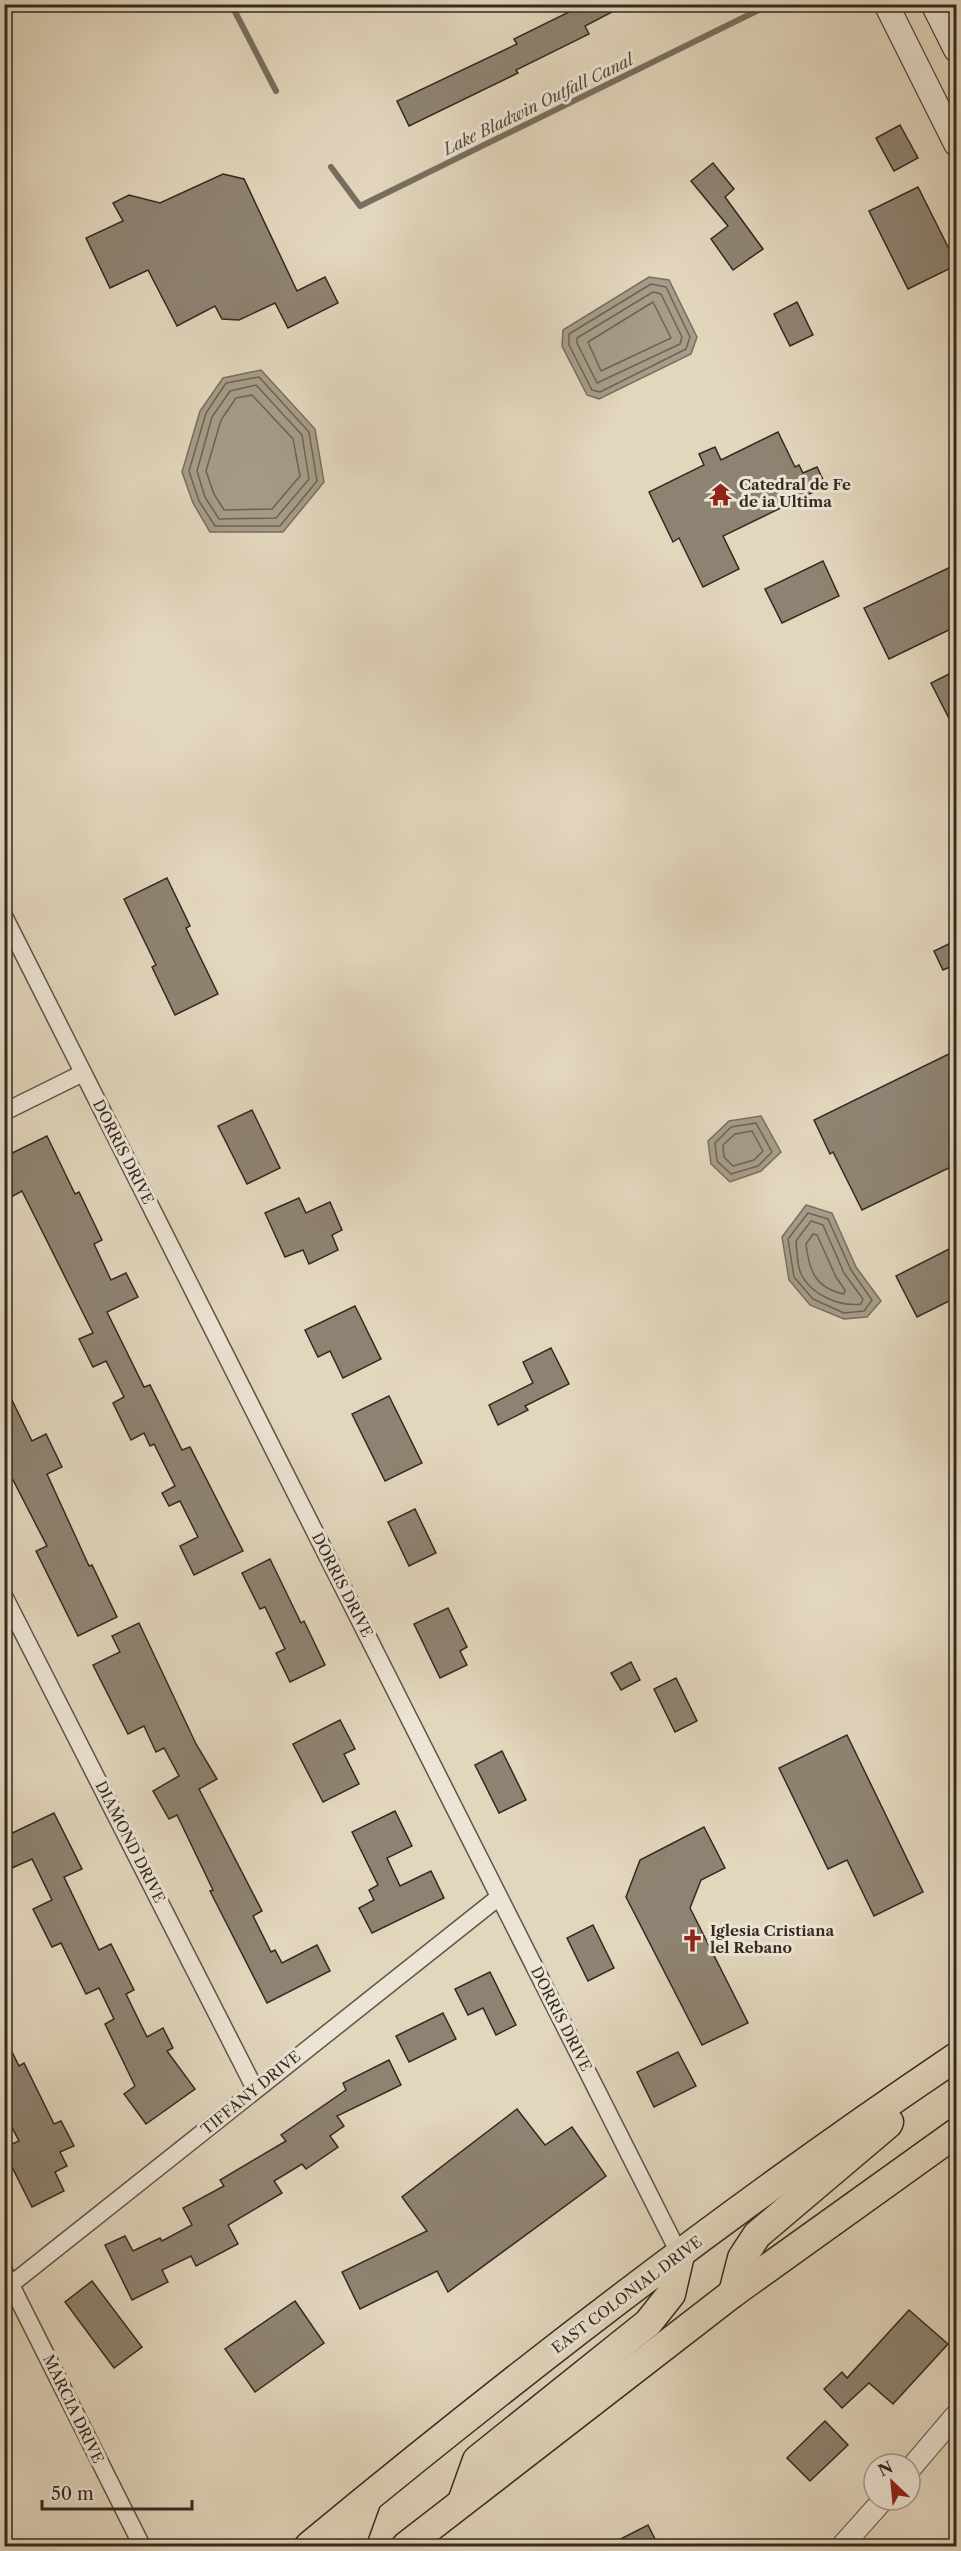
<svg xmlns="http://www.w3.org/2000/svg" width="961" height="2551" font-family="'Libre Caslon Text',serif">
  <rect width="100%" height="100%" fill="#e2d6bd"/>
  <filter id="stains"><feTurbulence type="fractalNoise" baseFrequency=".00333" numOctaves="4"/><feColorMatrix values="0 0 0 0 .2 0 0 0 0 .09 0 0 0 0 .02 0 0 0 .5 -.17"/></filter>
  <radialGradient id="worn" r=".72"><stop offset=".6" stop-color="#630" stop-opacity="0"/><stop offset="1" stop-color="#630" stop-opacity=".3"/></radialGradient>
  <g fill="#a69c88" stroke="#786e5f" stroke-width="1.5">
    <polygon points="649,277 669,280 697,337 691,354 599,399 587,395 562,346 563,330"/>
    <polygon points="261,370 315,429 324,482 283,532 210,532 193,503 182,472 200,411 223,378"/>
    <polygon points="761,1116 781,1152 761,1171 730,1182 711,1164 708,1141 729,1121"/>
    <polygon points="806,1205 832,1213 856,1267 881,1301 867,1317 844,1319 810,1305 789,1280 782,1237"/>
  </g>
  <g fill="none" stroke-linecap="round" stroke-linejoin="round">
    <g stroke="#6c6354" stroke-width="1.5">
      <polygon points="651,284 666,287 690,337 686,349 600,392 592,390 569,345 569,334"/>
      <polygon points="653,292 661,294 682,337 680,344 597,383 577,343 577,338"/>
      <polygon points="653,302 671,338 601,371 588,342"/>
      <polygon points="259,377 309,432 317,481 280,526 215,526 199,501 189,471 206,413 226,383"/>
      <polygon points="256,385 302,435 309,479 276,518 219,519 205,497 197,471 212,417 230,391"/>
      <polygon points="252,395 293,439 300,476 272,509 224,510 214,494 206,471 221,420 236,398"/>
      <polygon points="756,1123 772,1152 758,1166 731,1174 717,1161 715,1143 731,1127"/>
      <polygon points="752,1131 763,1151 754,1160 733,1166 724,1157 723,1145 735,1134"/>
      <polygon points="808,1213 828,1219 851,1270 872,1300 864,1311 844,1313 813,1299 794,1277 788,1239"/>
      <path d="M811,1221L823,1225L844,1273L863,1299L861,1304C840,1307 811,1295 801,1274C797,1265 797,1251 796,1241Z"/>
      <path d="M813,1234L817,1235L836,1277L845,1290L844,1294C815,1288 809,1270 806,1244Z"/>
    </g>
    <g stroke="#786e5f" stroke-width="6">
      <polyline points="231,4 276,91"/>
      <polyline points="331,167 360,206 771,4"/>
    </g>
  </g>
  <g fill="#8e8372" stroke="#332a21" stroke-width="1.5">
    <polygon points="585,4 627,4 585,26 589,34 516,70 518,73 409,126 397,101 517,44 514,39"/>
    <polygon points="900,125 918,158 894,171 876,138"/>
    <polygon points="713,163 734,189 725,197 763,249 733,270 711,239 728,226 691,181"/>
    <polygon points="223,174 244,179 297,291 325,277 338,303 288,328 275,303 239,320 222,319 215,306 177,326 148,270 110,288 86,238 123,221 113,203 129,195 160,203"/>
    <polygon points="918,187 957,265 908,289 869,211"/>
    <polygon points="797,302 813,335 790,346 774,314"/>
    <polygon points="778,432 795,467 799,465 803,473 817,467 826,486 723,536 739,569 703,587 679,538 673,542 649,492 704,465 699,454 715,447 721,460"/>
    <polygon points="823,561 839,596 782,623 765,589"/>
    <polygon points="957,564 957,626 889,659 864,608"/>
    <polygon points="957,670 957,734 931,683"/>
    <polygon points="167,878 190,926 186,928 218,994 175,1015 152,967 156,965 124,899"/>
    <polygon points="957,940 957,964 943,970 934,951"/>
    <polygon points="957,1050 957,1164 862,1210 833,1152 830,1154 814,1120"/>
    <polygon points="252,1110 280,1168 247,1184 218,1126"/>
    <polygon points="47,1136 75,1194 79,1192 102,1240 94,1244 111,1280 126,1273 138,1297 107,1312 144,1387 150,1385 182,1450 190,1447 243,1551 194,1575 180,1546 198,1537 180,1501 169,1506 162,1493 175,1486 154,1444 150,1446 144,1433 131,1440 113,1403 124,1397 106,1361 93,1367 79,1339 93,1333 22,1191 11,1197 4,1184 4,1157"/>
    <polygon points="299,1198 306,1213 330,1202 342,1230 332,1235 338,1250 309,1264 303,1250 285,1257 265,1213"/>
    <polygon points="957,1245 957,1297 917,1317 896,1276"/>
    <polygon points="355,1306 381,1359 343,1378 330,1351 318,1357 305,1330"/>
    <polygon points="551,1348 569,1384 525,1406 528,1410 498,1425 489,1405 533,1383 523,1362"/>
    <polygon points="4,1384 32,1441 46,1434 62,1467 47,1474 89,1566 92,1565 117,1617 78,1636 36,1551 47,1546 13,1480 4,1484"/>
    <polygon points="389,1396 422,1463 385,1481 352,1414"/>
    <polygon points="415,1509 436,1553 409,1566 388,1522"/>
    <polygon points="270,1559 301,1623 304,1621 325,1665 290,1682 276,1653 285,1649 265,1607 260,1609 242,1573"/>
    <polygon points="448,1608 467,1647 460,1651 467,1665 440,1678 414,1624"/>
    <polygon points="139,1623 196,1744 217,1779 199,1789 262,1911 253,1916 271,1952 275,1950 282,1963 317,1945 330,1971 267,2003 210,1891 213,1890 177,1815 169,1819 153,1791 179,1776 164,1748 156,1752 144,1726 128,1734 93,1665 120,1652 112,1636"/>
    <polygon points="631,1662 640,1680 621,1690 611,1673"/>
    <polygon points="676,1678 697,1721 675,1732 654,1689"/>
    <polygon points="340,1720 355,1749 344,1754 359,1784 323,1802 293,1744"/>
    <polygon points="847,1735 923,1892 874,1916 847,1860 828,1869 779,1768"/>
    <polygon points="502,1751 526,1800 499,1813 475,1765"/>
    <polygon points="395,1811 412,1846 387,1858 400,1886 431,1871 444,1898 372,1933 359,1908 374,1900 369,1890 378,1885 352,1832"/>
    <polygon points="54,1813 82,1869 64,1877 99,1950 111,1944 134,1990 126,1994 147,2037 163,2028 173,2048 167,2051 195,2089 146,2124 124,2094 135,2086 105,2024 114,2019 99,1988 86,1994 61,1943 52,1947 33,1909 52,1900 32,1859 12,1868 4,1853 4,1837"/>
    <polygon points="704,1827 725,1868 701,1880 690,1908 748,2023 702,2045 626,1897 640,1860"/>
    <polygon points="593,1925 614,1968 588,1981 567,1938"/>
    <polygon points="490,1972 516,2025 496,2035 483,2008 468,2015 455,1989"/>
    <polygon points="443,2013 456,2039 409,2062 396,2036"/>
    <polygon points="4,2036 19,2066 24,2063 54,2124 61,2121 74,2146 60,2152 67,2166 55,2172 64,2191 32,2207 4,2151 4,2148 19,2141 4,2112"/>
    <polygon points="678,2052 696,2086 654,2107 637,2072"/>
    <polygon points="389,2060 401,2085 337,2116 344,2126 330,2136 338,2147 306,2169 302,2164 274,2181 282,2193 228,2225 238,2244 196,2266 191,2256 162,2270 168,2282 132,2300 105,2245 125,2236 133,2251 160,2238 162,2241 192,2225 183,2208 224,2186 220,2180 286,2141 281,2135 346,2090 343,2083"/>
    <polygon points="517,2109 545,2145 572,2127 606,2176 448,2292 437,2271 360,2309 342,2272 427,2231 402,2197"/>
    <polygon points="92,2281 142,2347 114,2368 65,2302"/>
    <polygon points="295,2301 324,2343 255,2392 225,2349"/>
    <polygon points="909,2310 948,2344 893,2404 869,2383 842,2408 824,2389 842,2372 847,2378"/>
    <polygon points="825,2421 848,2445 810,2481 787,2458"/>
    <polygon points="648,2525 659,2547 605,2547"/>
  </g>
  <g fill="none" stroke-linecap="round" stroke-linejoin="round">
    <defs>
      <g id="minor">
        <polyline points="4,916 680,2255"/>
        <polyline points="4,1112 83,1073"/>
        <polyline points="4,1596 255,2089"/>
        <polyline points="4,2271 142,2546"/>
        <polyline points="4,2290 499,1897"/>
      </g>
      <g id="tertiary">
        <polyline points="910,2469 956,2415"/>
        <polyline points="842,2546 883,2500"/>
      </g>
      <g id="secondary">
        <polyline points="886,4 956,144"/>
        <polyline points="933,4 956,50"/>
      </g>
      <g id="trunk">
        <polyline points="733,2293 742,2258 757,2235 888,2124 889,2122"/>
        <polyline points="462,2502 477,2460 648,2323 671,2294 680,2255"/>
        <path d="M309,2546C517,2374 732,2208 956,2057"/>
        <polyline points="342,2546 354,2535 367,2499"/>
        <polyline points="406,2546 733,2293 956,2133"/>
      </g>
    </defs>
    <use href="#minor" stroke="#5f5548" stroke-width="19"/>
    <use href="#tertiary" stroke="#5f5548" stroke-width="23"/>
    <use href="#secondary" stroke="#332a21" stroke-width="26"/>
    <use href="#trunk" stroke="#332a21" stroke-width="31"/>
    <use href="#minor" stroke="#ece4d4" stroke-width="16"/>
    <use href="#tertiary" stroke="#ece4d4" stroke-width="21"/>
    <use href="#secondary" stroke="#ece4d4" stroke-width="24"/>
    <use href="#trunk" stroke="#e2d6bd" stroke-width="28"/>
  </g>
  <defs>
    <symbol id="temple-bare" viewBox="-9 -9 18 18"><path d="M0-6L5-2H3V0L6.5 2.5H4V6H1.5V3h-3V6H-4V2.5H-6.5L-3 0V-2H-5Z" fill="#8f2418" stroke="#ece4d4" stroke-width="2.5" paint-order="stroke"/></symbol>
    <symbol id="church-bare" viewBox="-9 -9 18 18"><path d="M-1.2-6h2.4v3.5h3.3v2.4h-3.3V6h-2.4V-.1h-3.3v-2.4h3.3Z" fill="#8f2418" stroke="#ece4d4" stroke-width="2.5" paint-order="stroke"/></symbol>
  </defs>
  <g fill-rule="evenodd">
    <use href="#temple-bare" x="704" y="478" width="33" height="33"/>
    <use href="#church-bare" x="676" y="1924" width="33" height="33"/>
  </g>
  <g text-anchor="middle" stroke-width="6" stroke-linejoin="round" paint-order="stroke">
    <g font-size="15" font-weight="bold" fill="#332a21" stroke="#ece4d4" text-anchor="start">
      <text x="739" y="490">Catedral de Fe<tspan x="739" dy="17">de ia Ultima</tspan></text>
      <text x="710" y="1936">Iglesia Cristiana<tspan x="710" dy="17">lel Rebano</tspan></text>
    </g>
    <g font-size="15" fill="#332a21" stroke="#ece4d4">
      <text transform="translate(123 1152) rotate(63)" y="5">DORRIS DRIVE</text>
      <text transform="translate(342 1585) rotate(63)" y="5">DORRIS DRIVE</text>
      <text transform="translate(130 1842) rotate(63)" y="5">DIAMOND DRIVE</text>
      <text transform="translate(561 2019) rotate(63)" y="5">DORRIS DRIVE</text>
      <text transform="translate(251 2093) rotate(-39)" y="5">TIFFANY DRIVE</text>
      <text transform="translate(627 2295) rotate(-37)" y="5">EAST COLONIAL DRIVE</text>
      <text transform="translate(73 2409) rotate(64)" y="5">MARCIA DRIVE</text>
    </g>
    <g font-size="16" font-style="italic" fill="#564c40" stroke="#ece4d4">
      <text transform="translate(538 104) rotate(-26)" y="6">Lake Bladwin Outfall Canal</text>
    </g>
  </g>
  <rect width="961" height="2551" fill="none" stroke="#e2d6bd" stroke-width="24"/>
  <rect x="6" y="6" width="949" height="2539" fill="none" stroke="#332a21" stroke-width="3"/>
  <rect x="12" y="12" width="937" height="2527" fill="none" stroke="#332a21" stroke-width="1.5"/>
  <g transform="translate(892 2482) rotate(334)"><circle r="28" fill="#ece4d4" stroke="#a29a8c" stroke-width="1.5"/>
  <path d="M0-4.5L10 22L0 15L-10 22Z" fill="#8f2418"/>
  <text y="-9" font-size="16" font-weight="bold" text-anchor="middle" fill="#332a21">N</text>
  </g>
  <path d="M42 2500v9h150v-9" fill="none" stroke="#332a21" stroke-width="3"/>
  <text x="51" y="2500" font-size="18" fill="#332a21" stroke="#ece4d4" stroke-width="4.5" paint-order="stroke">50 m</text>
  <rect width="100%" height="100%" filter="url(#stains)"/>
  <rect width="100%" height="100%" fill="url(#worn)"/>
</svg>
